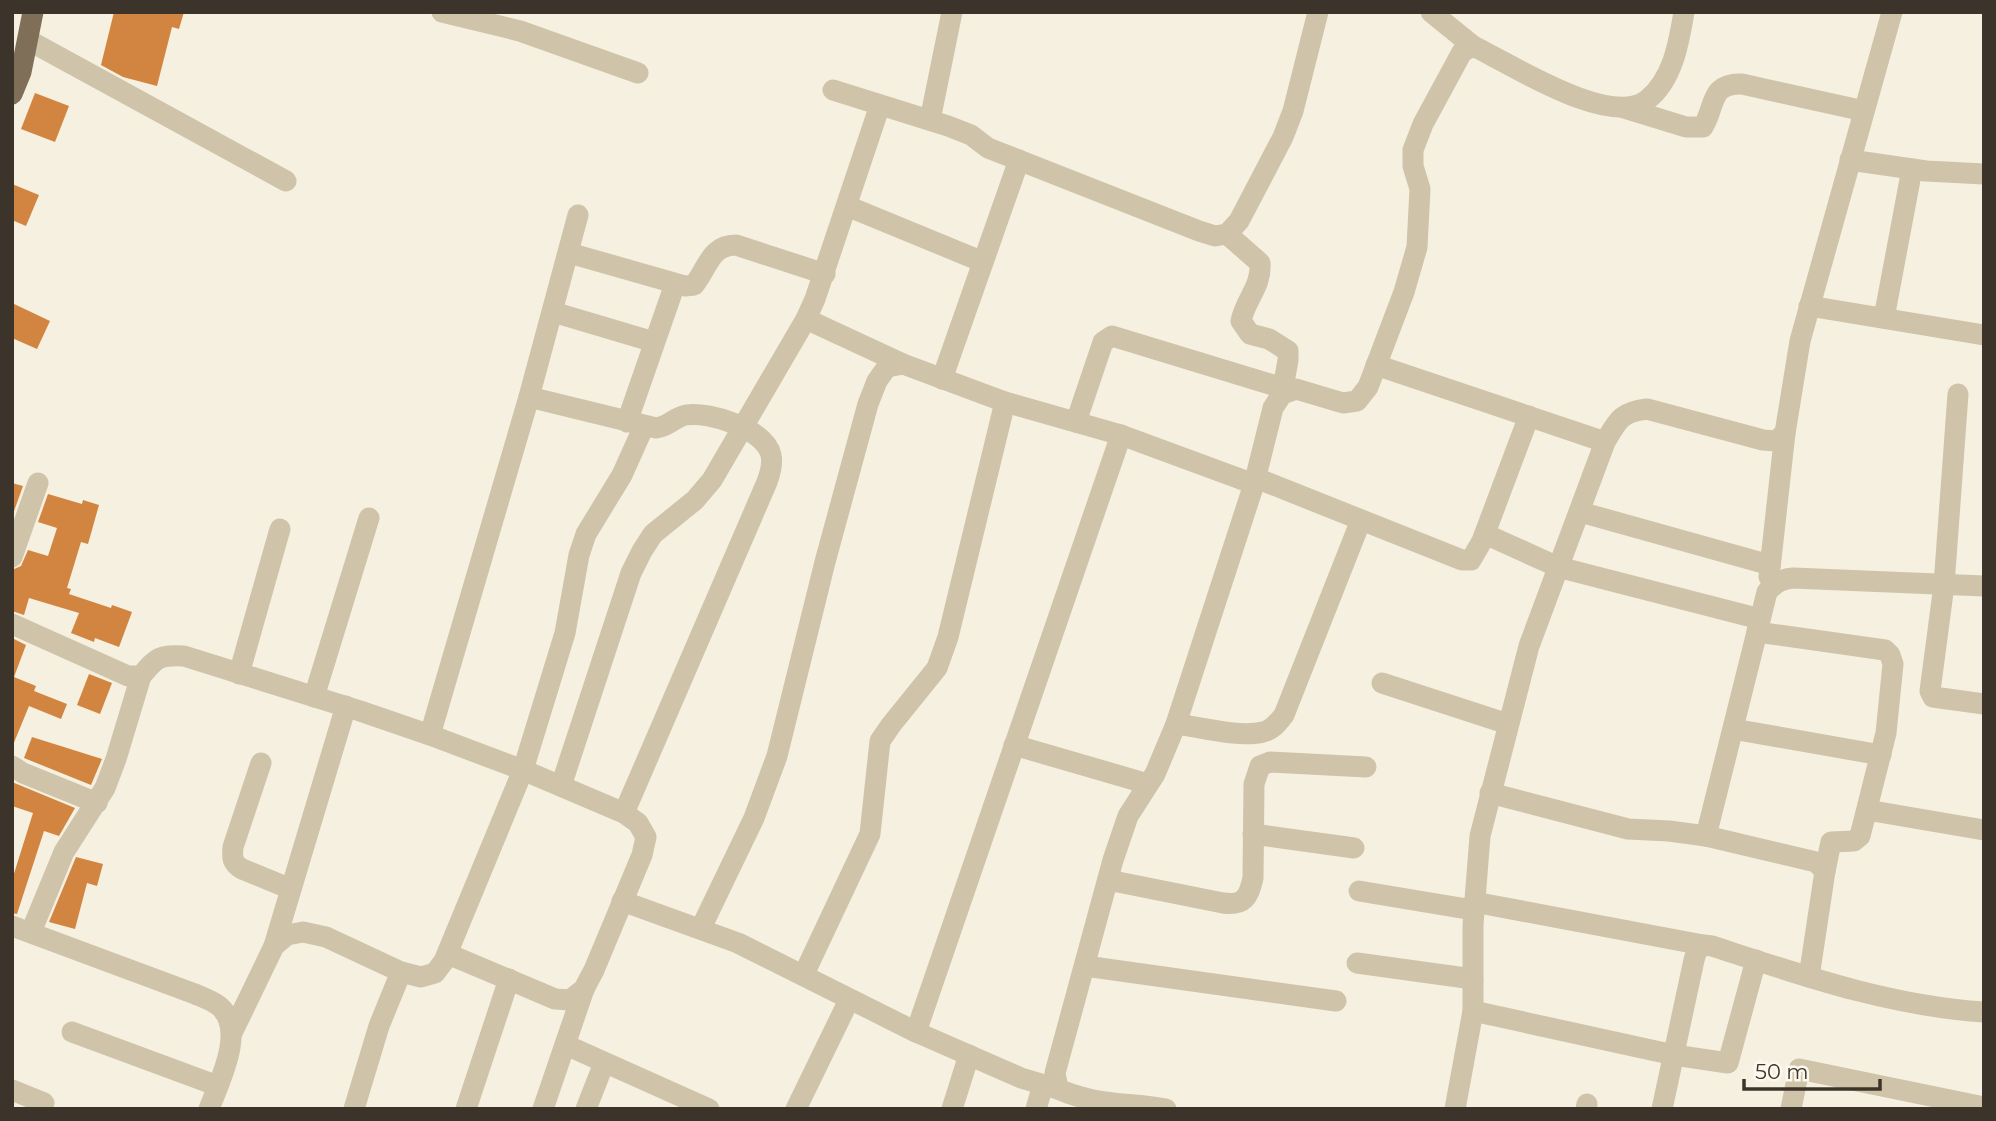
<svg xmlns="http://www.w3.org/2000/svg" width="1996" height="1121" font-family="Montserrat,sans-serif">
  <rect width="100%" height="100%" fill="#f5f0df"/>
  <g fill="#d28541">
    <polygon points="114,12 184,12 179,29 172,27 157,86 123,77 101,65"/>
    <polygon points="35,93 69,106 55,142 21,129"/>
    <polygon points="12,184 39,195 26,226 12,220"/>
    <polygon points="12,303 50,321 37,349 12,338"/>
    <polygon points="12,483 23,486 13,514 12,514"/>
    <polygon points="48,494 82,504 83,500 99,505 88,544 81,542 67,588 71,589 69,594 111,608 112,605 132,612 119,647 95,638 94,642 71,633 79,613 29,598 24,615 12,611 12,570 21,566 28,550 48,556 57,528 38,522"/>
    <polygon points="12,638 26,645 14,677 36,686 34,691 67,704 61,719 29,706 13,745"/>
    <polygon points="89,674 112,683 100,714 77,705"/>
    <polygon points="32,737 102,759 91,785 24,758"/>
    <polygon points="12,782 75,808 59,836 44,831 17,914 12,913 12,880 33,813 12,806"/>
    <polygon points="76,857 103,864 97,886 87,883 75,929 49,922"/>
  </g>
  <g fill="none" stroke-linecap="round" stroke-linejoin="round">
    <g stroke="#cfc3a9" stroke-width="21">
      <polyline points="442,12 520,31 638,73"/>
      <polyline points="1431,12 1473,46"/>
      <polyline points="28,40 286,181"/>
      <polyline points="833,90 948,126 971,135 988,148 1199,231 1215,236 1227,234 1239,221 1283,137 1293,111 1318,12"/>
      <path d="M1624,108L1686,127H1703C1716,106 1709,83 1742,84L1864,111"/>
      <polyline points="930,120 952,12"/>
      <polyline points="1850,160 1926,171 1984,174"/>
      <polyline points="847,206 983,262"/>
      <path d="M1227,234L1260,263C1262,286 1245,300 1241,321L1250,334L1269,339L1288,351V360L1282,394"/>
      <path d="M569,253L685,286L694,285C708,268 710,245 736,245L825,274"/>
      <polyline points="1809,306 1984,335"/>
      <polyline points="553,312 654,342"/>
      <polyline points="1884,318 1912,169"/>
      <polyline points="806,319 903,364"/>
      <polyline points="1376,365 1605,442"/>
      <polyline points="942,379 1019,160"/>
      <polyline points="1958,394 1944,585 1930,691 1933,697 1984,704"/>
      <path d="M529,397L656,428C669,427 674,417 686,415C709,411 765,429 771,455C773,464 770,474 767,482L624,813"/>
      <polyline points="627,422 675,284"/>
      <polyline points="1076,422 1103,342 1112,336 1283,388"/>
      <polyline points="1256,478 1462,560 1471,560 1482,541 1529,416"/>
      <polyline points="1580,512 1770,565"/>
      <polyline points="1485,534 1558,567 1760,619"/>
      <polyline points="12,557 38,483"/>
      <polyline points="1769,577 1785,433"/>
      <path d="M12,624L128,676H141C157,657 159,655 184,656L360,711L430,735L523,770L624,813L638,823L646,837L642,855L594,970L584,989L570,1000L555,999L448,954"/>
      <polyline points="1757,632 1885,650 1890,655 1893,664 1886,733 1860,836 1854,841 1831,842 1825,871"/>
      <polyline points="239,674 280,529"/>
      <polyline points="1382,683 1508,724"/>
      <polyline points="314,697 369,518"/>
      <path d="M1176,724C1200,727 1240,738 1263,732C1273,730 1278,722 1284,715L1361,520"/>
      <polyline points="1733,729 1881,755"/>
      <polyline points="430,735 529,397 578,215"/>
      <polyline points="1014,745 1148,784"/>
      <path d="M261,763L233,847C232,858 232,863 242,869L291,889"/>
      <polyline points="12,766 23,773 97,803"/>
      <polyline points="561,786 631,573 642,551 653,534 695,500 712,480 806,319 815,299 880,105"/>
      <polyline points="1490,793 1628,829 1669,831 1706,836 1816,862 1825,871 1809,977"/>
      <polyline points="1867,810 1984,830"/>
      <polyline points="1253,834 1354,848"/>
      <path d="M1706,836L1767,592C1775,583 1781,579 1793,578L1984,586"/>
      <path d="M1108,880L1223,903C1244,906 1249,897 1253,878L1254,784L1260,766L1270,762L1366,767"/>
      <polyline points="1359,891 1473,910"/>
      <polyline points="622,901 738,943 916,1032 1021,1078 1058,1089"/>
      <polyline points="1474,902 1703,945"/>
      <path d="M12,926L195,994C202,997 213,1001 219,1006C247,1029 219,1082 209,1109"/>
      <polyline points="701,928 754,818 777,756 825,562 868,404 877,381 887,367 903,364 1005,402 1121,435 1254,484"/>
      <polyline points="31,932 64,852 105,788 116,759 141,676"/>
      <polyline points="274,946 346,706"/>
      <polyline points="1357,963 1473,979"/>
      <polyline points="1085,966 1336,1001"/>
      <polyline points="804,974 870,834 880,741 891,725 937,668 948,637 1005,402"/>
      <polyline points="1473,1011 1674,1055 1728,1063 1756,960"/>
      <polyline points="72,1032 218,1086"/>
      <polyline points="916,1032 1121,435"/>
      <polyline points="232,1033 274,946 287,935 303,932 326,937 401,972 421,977 435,973 444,961 523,770 565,633 579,555 586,534 622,475 644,426"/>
      <polyline points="566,1045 709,1109"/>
      <polyline points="12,1090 44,1103"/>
      <polyline points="354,1109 379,1026 401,972"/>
      <polyline points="466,1109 509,979"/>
      <polyline points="543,1109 584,989"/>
      <polyline points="586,1109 604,1063"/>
      <polyline points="796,1109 849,1000"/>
      <polyline points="952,1109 969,1055"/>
      <polyline points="1036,1109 1043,1085"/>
      <path d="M1166,1109C1126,1102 1097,1106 1058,1089L1055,1073L1113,860L1128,816L1155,774L1176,724L1254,484L1273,408L1282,394L1296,389L1343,403L1357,401L1368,387L1404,292L1417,247L1420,189L1413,166V150L1423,124L1462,52L1473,46C1509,63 1610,129 1647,100C1673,80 1679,42 1684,12"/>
      <path d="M1455,1109L1473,1011V925L1480,836L1529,646L1605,442C1618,420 1621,412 1647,409L1763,440L1776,441L1785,433L1800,341L1892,12"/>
      <polyline points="1586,1109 1587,1104"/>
      <path d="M1662,1109L1694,960L1697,950L1703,945L1712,946C1801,975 1889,1006 1984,1012"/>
      <polyline points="1791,1109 1799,1069 1984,1107"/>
    </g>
    <polyline stroke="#7f6f59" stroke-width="21" points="12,94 21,72 33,12"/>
  </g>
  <rect width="1996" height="1121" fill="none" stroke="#3c342a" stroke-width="28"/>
  <path d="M1744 1079v10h136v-10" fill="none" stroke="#3c342a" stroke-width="3.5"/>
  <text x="1755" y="1079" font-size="21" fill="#3c342a" stroke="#fcf8ed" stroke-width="5" paint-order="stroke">50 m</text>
</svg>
